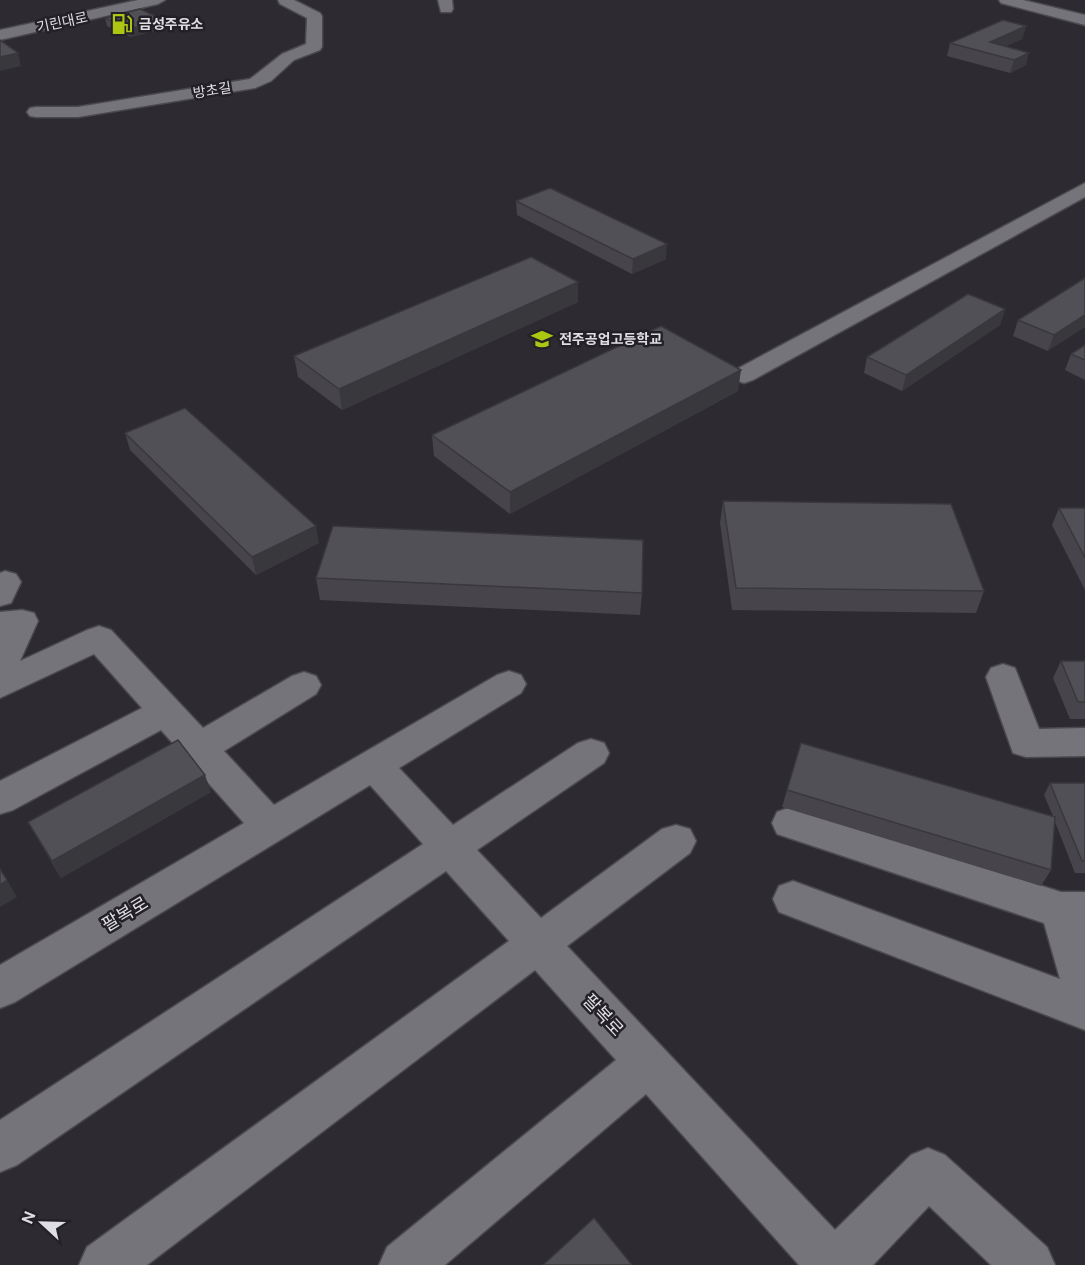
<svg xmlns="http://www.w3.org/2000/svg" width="1085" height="1265" font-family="'DM Sans','Noto Sans KR',sans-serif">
  <rect width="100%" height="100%" fill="#2d2b31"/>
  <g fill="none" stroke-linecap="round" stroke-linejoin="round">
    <defs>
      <g id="minor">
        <polygon points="138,0 165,0 158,4 0,40 0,30"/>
        <polygon points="278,0 294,0 320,13 322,16 322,47 320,50 294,60 271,81 255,88 78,117 36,117 30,116 27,112 30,108 36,107 78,107 250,79 282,54 306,44 307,18 280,4"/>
        <polygon points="438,0 452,0 453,9 451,12 441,12"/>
        <polygon points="999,0 1023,0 1085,15 1085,25 1001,3"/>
        <polygon points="1085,183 1085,197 753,380 744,383 735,380 731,375 735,370"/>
        <polygon points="5,571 16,574 21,582 11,603 0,606 0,573"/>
        <polygon points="22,610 34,613 38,621 20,661 87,630 99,626 111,630 203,728 292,676 304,672 316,676 321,685 316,694 224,751 274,805 497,675 509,671 521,675 526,684 521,693 399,768 453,825 578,743 591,739 604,743 609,753 604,763 477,850 541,918 662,829 676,825 690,829 696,841 690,853 567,946 835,1230 911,1155 928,1148 945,1155 1047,1247 1055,1265 991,1265 929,1206 873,1265 799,1265 646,1094 445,1265 379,1265 387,1247 616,1060 535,970 147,1265 79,1265 87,1247 509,941 446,871 17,1165 0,1172 0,1120 423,844 370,785 15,1002 0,1008 0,965 244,823 161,730 13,810 0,814 0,781 142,708 94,654 0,698 0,612"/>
        <polygon points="1003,664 1015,668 1039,729 1085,728 1085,756 1026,757 1013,753 986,677 991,668"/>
        <polygon points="791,807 1061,892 1085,892 1085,1030 779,912 773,899 779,886 793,881 1060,979 1044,923 777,834 772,823 777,812"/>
      </g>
    </defs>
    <use href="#minor" stroke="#4a494d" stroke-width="3"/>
    <use href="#minor" fill="#76747b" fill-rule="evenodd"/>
  </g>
  <g fill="#47454b">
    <polygon points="105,18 164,20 166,28 131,37 107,26"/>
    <polygon points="1026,26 1022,39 1006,46 1026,65 1010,73 947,56 950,43"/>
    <polygon points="516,201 666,259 632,274 517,215"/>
    <polygon points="1085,278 1048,351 1013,336 1018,320"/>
    <polygon points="578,282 578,302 342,410 298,377 294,356"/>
    <polygon points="1005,309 1000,325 902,391 864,373 867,357"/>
    <polygon points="1085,345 1085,380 1065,370 1071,354"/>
    <polygon points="738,391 510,514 434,456 432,435"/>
    <polygon points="125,433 319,543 256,575 130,450"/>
    <polygon points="723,501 984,591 976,613 732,610 720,523"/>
    <polygon points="1059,508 1085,508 1085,590 1052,525"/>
    <polygon points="316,578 642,593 640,615 320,600"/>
    <polygon points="1061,661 1085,661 1085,719 1070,719 1053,678"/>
    <polygon points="1050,783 1085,783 1085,873 1075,873 1055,822 1051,870 1041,886 782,807 787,790 1053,816 1044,795"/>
    <polygon points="211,792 61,878 28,822"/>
  </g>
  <g fill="#39383d">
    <polygon points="164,20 166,28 131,37 129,29"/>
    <polygon points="1026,26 1022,39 989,54 990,42"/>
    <polygon points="18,53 21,66 0,71 0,57"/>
    <polygon points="1029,53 1026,65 1010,73 1014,60"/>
    <polygon points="667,244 666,259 632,274 633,259"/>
    <polygon points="578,282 578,302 342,410 339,389"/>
    <polygon points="1005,309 1000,325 902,391 906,375"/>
    <polygon points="1085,315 1085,327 1048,351 1054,335"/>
    <polygon points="741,370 738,391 510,514 510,492"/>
    <polygon points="316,526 319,543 256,575 252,557"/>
    <polygon points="205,775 211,792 61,878 52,861"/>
    <polygon points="7,880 17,897 0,907 0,885"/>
  </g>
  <g fill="#525057" stroke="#39383d" stroke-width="1.5">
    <polygon points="140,9 164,20 129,29 105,18"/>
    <polygon points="1003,20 1026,26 990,42 1029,53 1014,60 950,43"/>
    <polygon points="0,40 18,53 0,57"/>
    <polygon points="550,188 667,244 633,259 516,201"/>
    <polygon points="531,257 578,282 339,389 294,356"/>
    <polygon points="1085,278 1085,315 1054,335 1018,320"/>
    <polygon points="968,294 1005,309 906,375 867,357"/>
    <polygon points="661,326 741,370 510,492 432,435"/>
    <polygon points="1085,345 1085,360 1071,354"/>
    <polygon points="185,408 316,526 252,557 125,433"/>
    <polygon points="723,501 951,504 984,591 736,588"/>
    <polygon points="1059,508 1085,508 1085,558"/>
    <polygon points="333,526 643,540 642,593 316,578"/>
    <polygon points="1061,661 1085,661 1085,702 1078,702"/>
    <polygon points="178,740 205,775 52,861 28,822"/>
    <polygon points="801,743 1055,817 1051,870 787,790"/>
    <polygon points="1050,783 1085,783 1085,861 1082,861"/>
    <polygon points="0,869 7,880 0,885"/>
    <polygon points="594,1218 632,1265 543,1265"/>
  </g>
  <defs>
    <symbol id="fuel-bare" viewBox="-9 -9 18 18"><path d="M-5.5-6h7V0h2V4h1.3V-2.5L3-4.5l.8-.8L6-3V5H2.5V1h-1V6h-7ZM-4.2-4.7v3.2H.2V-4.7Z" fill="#acc612" stroke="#232127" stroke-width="2.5" paint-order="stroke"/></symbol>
    <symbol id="school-bare" viewBox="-9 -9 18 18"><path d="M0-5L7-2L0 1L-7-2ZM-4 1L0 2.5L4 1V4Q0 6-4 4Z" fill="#acc612" stroke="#232127" stroke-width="2.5" paint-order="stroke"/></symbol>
  </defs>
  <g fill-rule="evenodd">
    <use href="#fuel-bare" x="107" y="9" width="30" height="30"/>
    <use href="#school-bare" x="527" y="324" width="30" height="30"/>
  </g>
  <g text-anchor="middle" stroke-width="5" stroke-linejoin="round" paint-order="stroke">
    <g font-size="14" fill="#dfdee2" stroke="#232127">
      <text transform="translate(62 22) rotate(-12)" y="5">기린대로</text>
      <text transform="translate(212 90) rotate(-9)" y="5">방초길</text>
    </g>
    <g font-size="14" font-weight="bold" fill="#dfdee2" stroke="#232127" text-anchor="start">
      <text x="139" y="29">금성주유소</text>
      <text x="559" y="344">전주공업고등학교</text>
    </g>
    <g font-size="18" fill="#dfdee2" stroke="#232127">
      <text transform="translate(125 914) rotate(-31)" y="6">팔복로</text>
      <text transform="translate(603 1015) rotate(47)" y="6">팔복로</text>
    </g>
  </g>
  <g transform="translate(42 1223) rotate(292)" stroke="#232127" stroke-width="4.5" paint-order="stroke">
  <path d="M0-4.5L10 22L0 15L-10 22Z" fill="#dfdee2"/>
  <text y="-9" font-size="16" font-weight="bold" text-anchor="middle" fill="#dfdee2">N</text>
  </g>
</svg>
